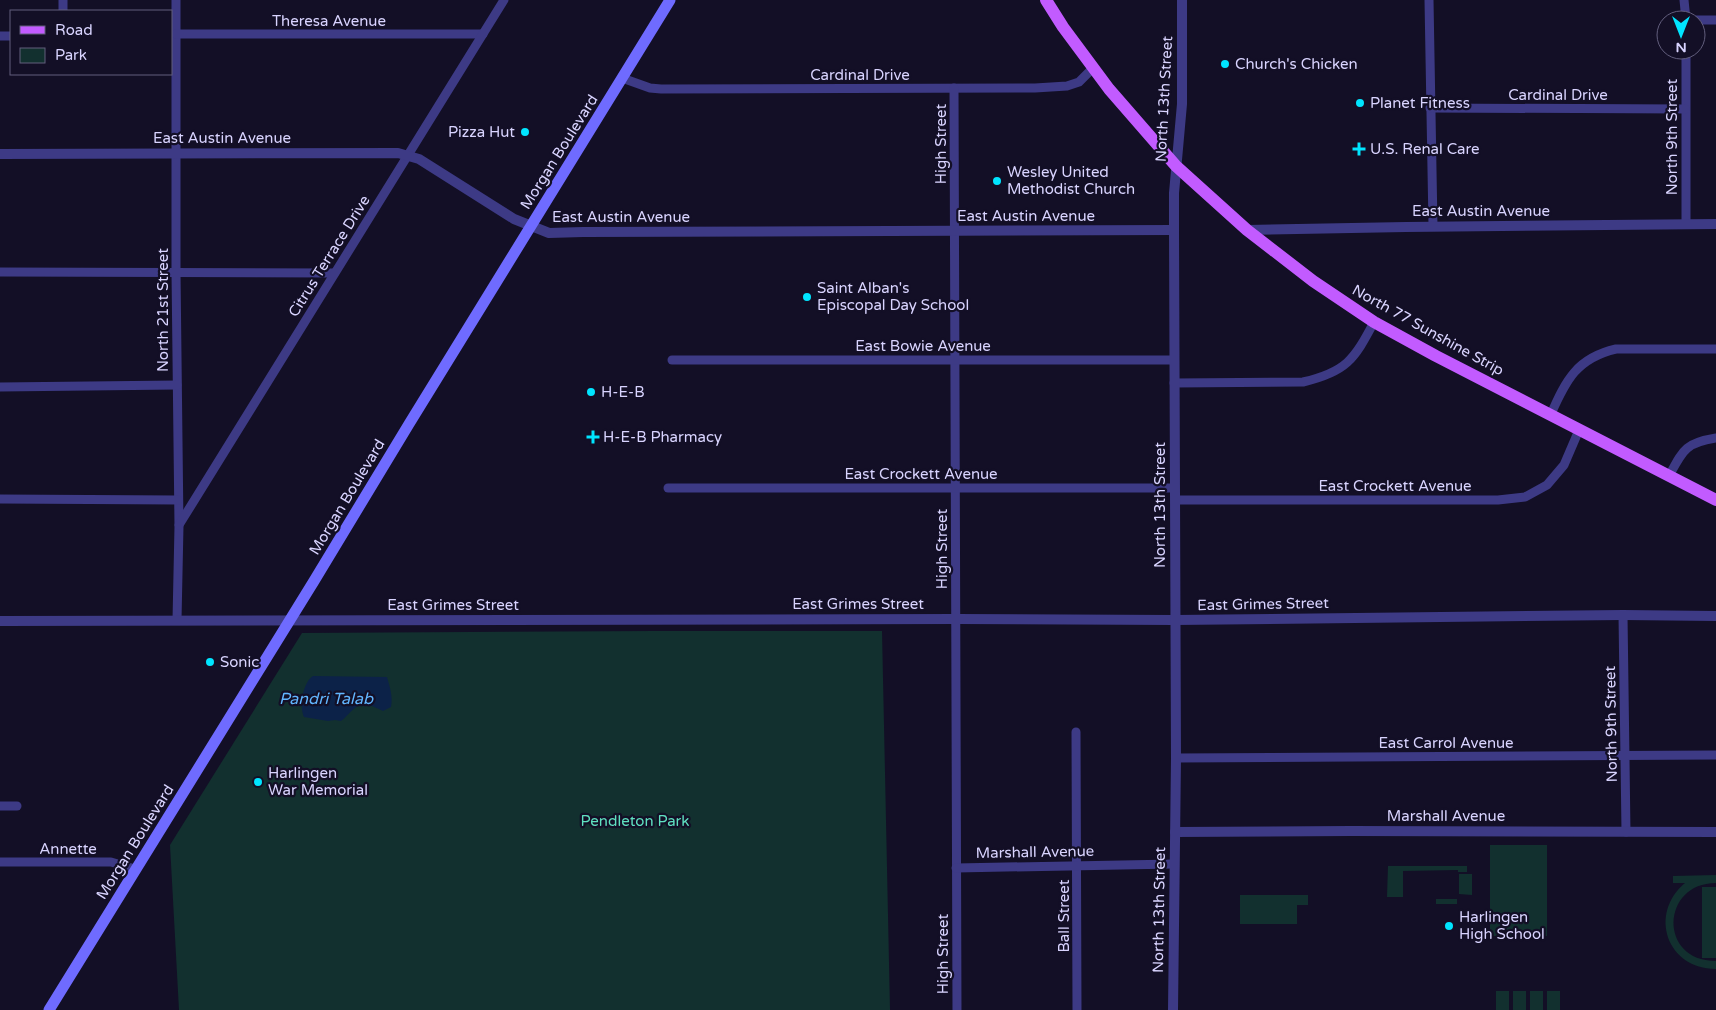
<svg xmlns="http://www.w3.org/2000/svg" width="1716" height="1010" font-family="'Varela Round',sans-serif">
  <rect width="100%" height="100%" fill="#130f26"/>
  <g fill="#12302f">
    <polygon points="654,631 882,631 890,1010 179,1010 170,845 302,633"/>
    <rect x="1490" y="845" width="57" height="91"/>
    <polygon points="1388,866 1467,866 1467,872 1458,872 1458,870 1403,871 1403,897 1387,897"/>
    <polygon points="1459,874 1472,874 1472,895 1459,894"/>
    <path d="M1716,875V883C1661,883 1658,961 1716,961V969C1667,969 1648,914 1685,883H1673V876Z"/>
    <rect x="1702" y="887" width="14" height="71"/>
    <polygon points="1240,895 1308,895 1308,905 1297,905 1297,924 1240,924"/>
    <rect x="1436" y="899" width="21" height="5"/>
    <rect x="1496" y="991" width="13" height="19"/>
    <rect x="1513" y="991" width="13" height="19"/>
    <rect x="1530" y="991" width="13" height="19"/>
    <rect x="1547" y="991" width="13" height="19"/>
  </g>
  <path fill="#0c2248" d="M313,676L387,677C390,688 393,696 391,707L383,711C378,709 374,706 368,705C355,702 350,715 341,721L335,720L328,721L304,717C299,706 303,682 313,676Z"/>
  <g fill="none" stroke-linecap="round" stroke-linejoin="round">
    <g stroke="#3d3a85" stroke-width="9">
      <polyline points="176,0 176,272 179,526 177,620"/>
      <polyline points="1429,0 1433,226"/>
      <polyline points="1684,0 1686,20"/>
      <polyline points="63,11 63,0"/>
      <polyline points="1696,20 1716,20"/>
      <polyline points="176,34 483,34"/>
      <polyline points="0,36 11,36"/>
      <polyline points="1686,50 1686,224"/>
      <polyline points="622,78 650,88 661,89 1035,88 1067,86 1079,82 1093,68"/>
      <polyline points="954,88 957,1010"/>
      <polyline points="1430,108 1685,109"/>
      <polyline points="0,272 334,273"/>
      <polyline points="672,360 1174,360"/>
      <path d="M1174,383L1303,382C1346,372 1354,360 1374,322"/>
      <polyline points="0,387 177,385"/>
      <path d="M1551,414C1566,380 1577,358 1616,349H1716"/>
      <path d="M1669,476C1683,450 1685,443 1716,438"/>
      <polyline points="668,488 1175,488"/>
      <polyline points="0,499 178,500"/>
      <polyline points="1175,500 1498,500 1525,497 1547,485 1564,465 1579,430"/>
      <polyline points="179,525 504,0"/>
      <polyline points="1623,615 1626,832"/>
      <polyline points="1076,732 1077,1010"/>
      <polyline points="1176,758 1716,755"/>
      <polyline points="0,806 17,806"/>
      <polyline points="0,862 111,862 135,869"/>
      <polyline points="956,868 1174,864"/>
    </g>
    <g stroke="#3d3a85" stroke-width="10">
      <polyline points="0,154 398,153 419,159 514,219 549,233 583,232 1174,230"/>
      <polyline points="1247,230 1406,227 1716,224"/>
      <polyline points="0,621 956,619 1175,620 1623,615 1716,616"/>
      <polyline points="1175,832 1351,831 1716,832"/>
      <polyline points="1173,1010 1176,758 1174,230 1174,193 1182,104 1182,0"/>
    </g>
    <polyline stroke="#6f6bff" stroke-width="11" points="49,1010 314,581 409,424 670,0"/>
    <polyline stroke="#c25bff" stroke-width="12" points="1046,0 1063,27 1109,89 1176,166 1247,230 1313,281 1374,322 1436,356 1716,500"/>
  </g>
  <g fill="#00e5ff" stroke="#130f26" stroke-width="2">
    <circle cx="1225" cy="64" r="5"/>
    <circle cx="1360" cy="103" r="5"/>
    <circle cx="525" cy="132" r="5"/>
    <path d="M1356.5 141.5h5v5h5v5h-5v5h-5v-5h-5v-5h5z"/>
    <circle cx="997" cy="181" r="5"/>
    <circle cx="807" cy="297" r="5"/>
    <circle cx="591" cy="392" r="5"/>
    <path d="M590.5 429.5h5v5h5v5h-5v5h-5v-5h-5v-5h5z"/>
    <circle cx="210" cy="662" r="5"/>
    <circle cx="258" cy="782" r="5"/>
    <circle cx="1449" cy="926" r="5"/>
  </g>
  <g text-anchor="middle" stroke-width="4.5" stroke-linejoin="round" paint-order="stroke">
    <g font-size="15" fill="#d9d4ff" stroke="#130f26">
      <text x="329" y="26">Theresa Avenue</text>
      <text x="860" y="80">Cardinal Drive</text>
      <text x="1558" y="100">Cardinal Drive</text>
      <text transform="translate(1164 99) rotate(-87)" y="5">North 13th Street</text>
      <text transform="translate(1672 137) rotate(-90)" y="5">North 9th Street</text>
      <text x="222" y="143">East Austin Avenue</text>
      <text transform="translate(941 144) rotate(-90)" y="5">High Street</text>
      <text transform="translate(559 152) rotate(-58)" y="5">Morgan Boulevard</text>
      <text x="1481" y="216">East Austin Avenue</text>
      <text x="1026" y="221">East Austin Avenue</text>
      <text x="621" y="222">East Austin Avenue</text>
      <text transform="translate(329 256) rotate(-58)" y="5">Citrus Terrace Drive</text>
      <text transform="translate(163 310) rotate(-90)" y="5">North 21st Street</text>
      <text transform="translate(1428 330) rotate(29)" y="5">North 77 Sunshine Strip</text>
      <text x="923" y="351">East Bowie Avenue</text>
      <text x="921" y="479">East Crockett Avenue</text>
      <text x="1395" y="491">East Crockett Avenue</text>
      <text transform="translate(347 497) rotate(-59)" y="5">Morgan Boulevard</text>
      <text transform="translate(1160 505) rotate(-90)" y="5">North 13th Street</text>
      <text transform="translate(942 549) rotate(-90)" y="5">High Street</text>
      <text x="858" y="609">East Grimes Street</text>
      <text transform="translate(1263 604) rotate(-1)" y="5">East Grimes Street</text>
      <text x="453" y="610">East Grimes Street</text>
      <text transform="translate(1611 724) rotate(-91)" y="5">North 9th Street</text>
      <text x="1446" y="748">East Carrol Avenue</text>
      <text x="1446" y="821">Marshall Avenue</text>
      <text transform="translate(135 842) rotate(-58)" y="5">Morgan Boulevard</text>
      <text x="68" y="854">Annette</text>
      <text transform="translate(1035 852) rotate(-1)" y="5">Marshall Avenue</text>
      <text transform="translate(1159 910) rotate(-89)" y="5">North 13th Street</text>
      <text transform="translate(1064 916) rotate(-90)" y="5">Ball Street</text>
      <text transform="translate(943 954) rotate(-90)" y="5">High Street</text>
    </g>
    <g font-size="15" fill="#d9d4ff" stroke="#130f26" text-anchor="start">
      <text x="1235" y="69">Church's Chicken</text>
      <text x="1370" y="108">Planet Fitness</text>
      <text x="515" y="137" text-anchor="end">Pizza Hut</text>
      <text x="1370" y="154">U.S. Renal Care</text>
      <text x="1007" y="177">Wesley United<tspan x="1007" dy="17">Methodist Church</tspan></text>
      <text x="817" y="293">Saint Alban's<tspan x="817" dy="17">Episcopal Day School</tspan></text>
      <text x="601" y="397">H-E-B</text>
      <text x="603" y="442">H-E-B Pharmacy</text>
      <text x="220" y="667">Sonic</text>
      <text x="268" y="778">Harlingen<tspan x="268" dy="17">War Memorial</tspan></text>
      <text x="1459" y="922">Harlingen<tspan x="1459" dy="17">High School</tspan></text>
    </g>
    <g font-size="15" fill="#5fe0c0" stroke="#130f26">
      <text x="635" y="826">Pendleton Park</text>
    </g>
    <g font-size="16" font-style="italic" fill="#62b6ff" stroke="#130f26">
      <text x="326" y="704">Pandri Talab</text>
    </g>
  </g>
  <rect x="10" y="10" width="162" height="65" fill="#130f26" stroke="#625e7d"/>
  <rect x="20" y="26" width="25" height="8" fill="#c25bff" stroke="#625e7d"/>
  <text x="55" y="35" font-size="15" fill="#d9d4ff">Road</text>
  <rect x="20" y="48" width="25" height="15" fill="#12302f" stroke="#625e7d"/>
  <text x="55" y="60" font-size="15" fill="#d9d4ff">Park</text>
  <g transform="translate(1681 35) rotate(180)"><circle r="24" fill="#130f26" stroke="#625e7d"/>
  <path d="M0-4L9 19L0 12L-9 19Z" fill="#00e5ff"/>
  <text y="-8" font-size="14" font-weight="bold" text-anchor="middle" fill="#d9d4ff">N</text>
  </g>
</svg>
